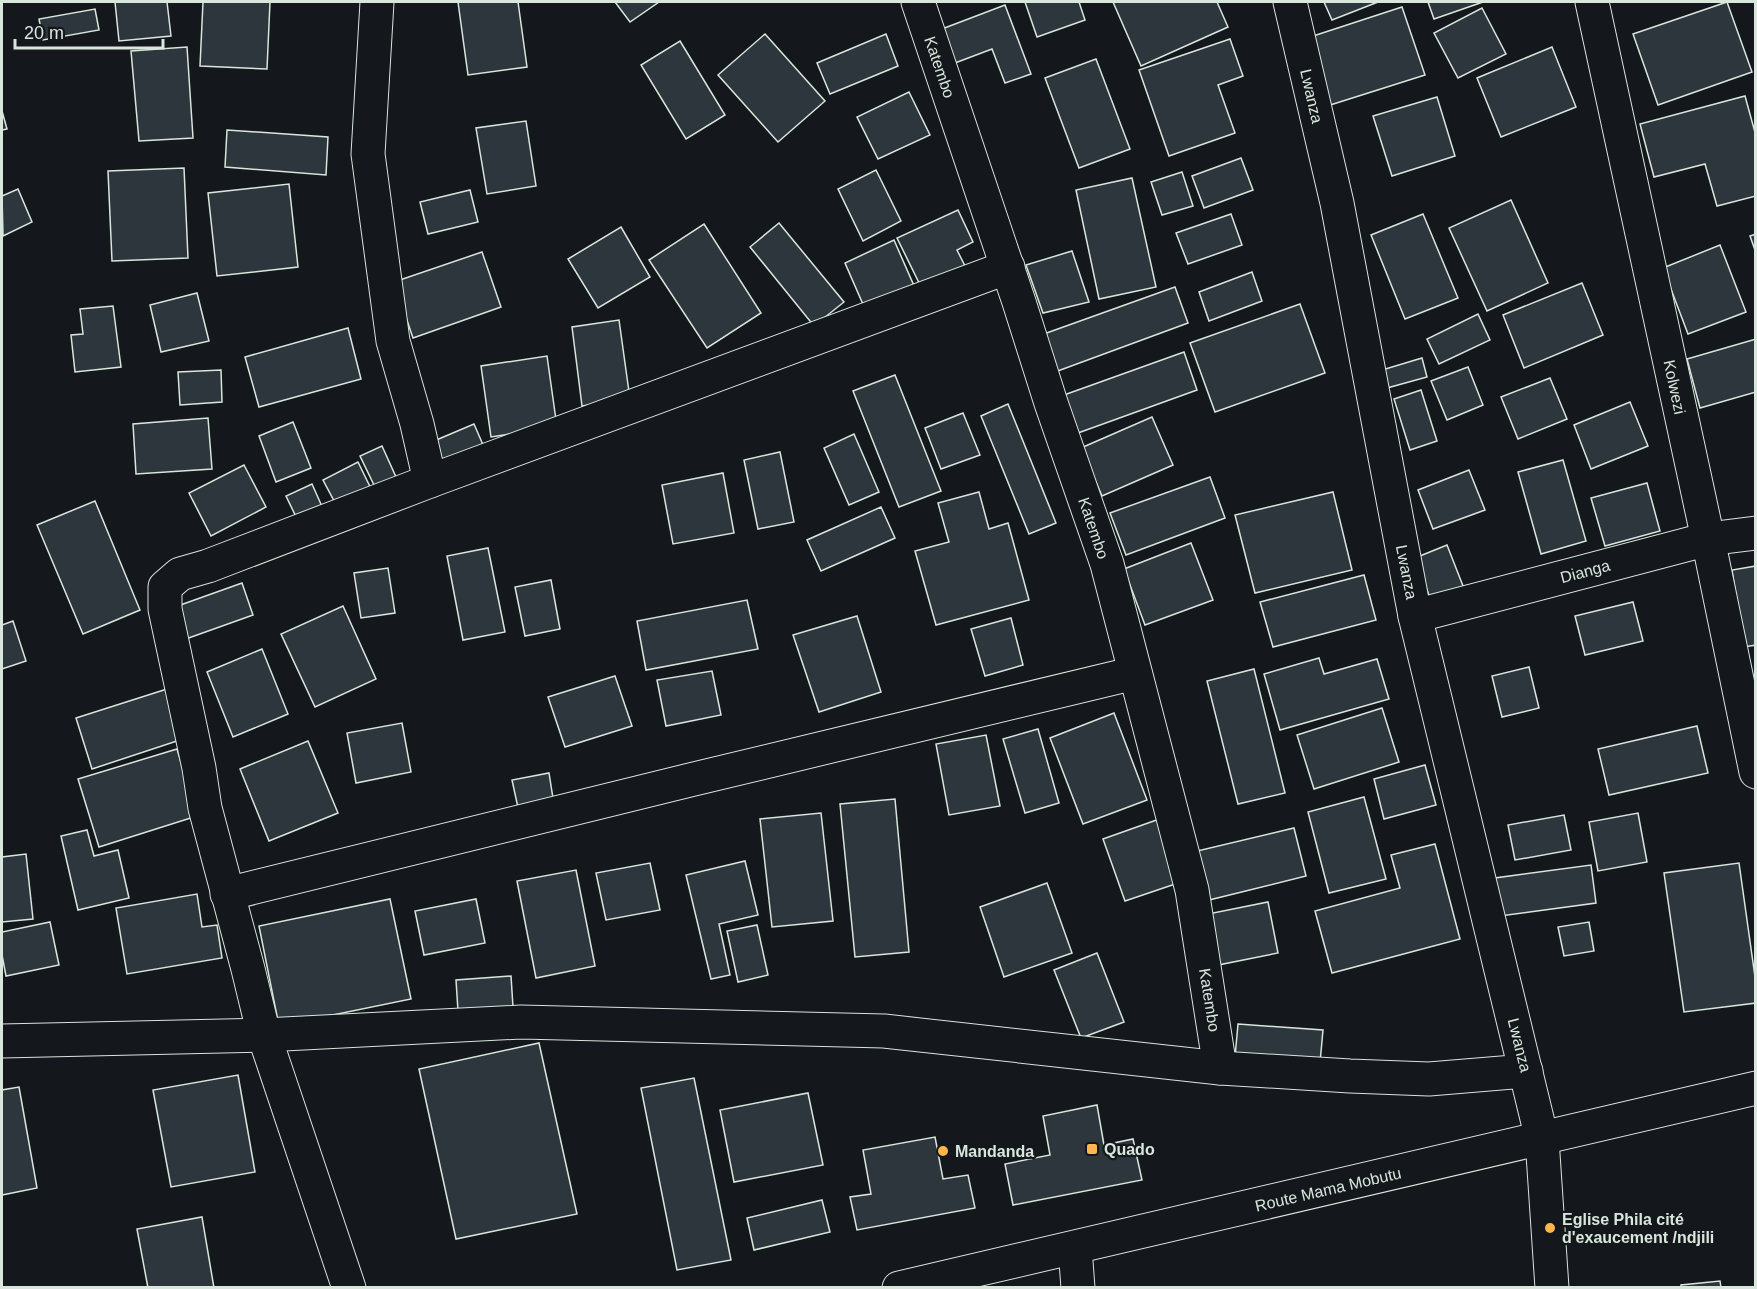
<svg xmlns="http://www.w3.org/2000/svg" width="1757" height="1289" font-family="Helvetica,sans-serif">
  <rect width="100%" height="100%" fill="#14181c"/>
  <g fill="#2c363c" stroke="#d8e6dc" stroke-width="1.5">
    <polygon points="115,2 167,2 171,36 119,41"/>
    <polygon points="203,2 270,2 267,69 200,66"/>
    <polygon points="458,2 518,2 527,67 468,75"/>
    <polygon points="615,2 659,2 630,22"/>
    <polygon points="1025,2 1079,2 1085,20 1037,37"/>
    <polygon points="1113,2 1217,2 1228,27 1141,66"/>
    <polygon points="1324,2 1378,2 1332,20"/>
    <polygon points="1428,2 1483,2 1434,19"/>
    <polygon points="1727,2 1752,72 1658,105 1633,34"/>
    <polygon points="1005,5 1031,74 1005,83 992,49 947,66 934,32"/>
    <polygon points="1402,7 1425,75 1327,106 1304,39"/>
    <polygon points="1482,8 1506,54 1458,78 1434,33"/>
    <polygon points="95,9 99,30 43,40 39,19"/>
    <polygon points="765,34 825,101 778,142 718,75"/>
    <polygon points="886,34 898,66 830,94 817,63"/>
    <polygon points="1230,39 1243,76 1218,85 1235,133 1169,156 1139,70"/>
    <polygon points="680,41 725,115 686,139 641,65"/>
    <polygon points="187,47 193,138 139,141 131,51"/>
    <polygon points="1552,47 1576,107 1501,137 1477,78"/>
    <polygon points="1096,59 1130,149 1079,168 1045,78"/>
    <polygon points="909,92 930,135 878,159 857,117"/>
    <polygon points="1745,96 1756,136 1756,196 1717,206 1705,164 1654,177 1640,124"/>
    <polygon points="1437,97 1455,156 1392,176 1373,116"/>
    <polygon points="2,111 7,129 2,130"/>
    <polygon points="526,121 536,186 487,194 476,128"/>
    <polygon points="227,130 328,137 326,175 225,167"/>
    <polygon points="1241,158 1253,190 1204,208 1192,176"/>
    <polygon points="184,168 188,258 112,261 108,171"/>
    <polygon points="876,170 901,221 863,241 838,189"/>
    <polygon points="1182,172 1193,206 1162,215 1151,182"/>
    <polygon points="1132,178 1156,287 1099,299 1076,190"/>
    <polygon points="289,184 298,267 217,276 208,193"/>
    <polygon points="18,189 32,222 3,236 2,196"/>
    <polygon points="470,190 478,222 428,234 420,202"/>
    <polygon points="1511,200 1548,283 1487,311 1449,228"/>
    <polygon points="958,210 973,242 957,250 970,276 926,297 897,238"/>
    <polygon points="1231,214 1242,245 1188,264 1176,233"/>
    <polygon points="1423,214 1458,298 1405,319 1371,235"/>
    <polygon points="779,223 844,302 814,326 750,247"/>
    <polygon points="704,224 761,313 707,348 649,260"/>
    <polygon points="621,227 650,277 598,308 568,259"/>
    <polygon points="1756,234 1756,253 1750,236"/>
    <polygon points="894,240 918,295 869,318 845,263"/>
    <polygon points="1720,245 1746,312 1688,334 1663,268"/>
    <polygon points="1072,251 1089,302 1043,313 1026,265"/>
    <polygon points="482,252 501,307 413,338 394,282"/>
    <polygon points="1252,272 1262,301 1209,321 1199,292"/>
    <polygon points="1582,283 1603,335 1524,368 1503,315"/>
    <polygon points="1175,287 1188,323 1055,372 1041,335"/>
    <polygon points="197,293 209,341 161,352 150,305"/>
    <polygon points="1300,304 1325,373 1215,412 1190,343"/>
    <polygon points="113,306 121,367 75,372 71,335 83,334 80,309"/>
    <polygon points="1478,314 1490,340 1439,364 1427,339"/>
    <polygon points="619,320 630,399 582,406 572,327"/>
    <polygon points="348,328 361,379 259,407 245,357"/>
    <polygon points="1756,339 1756,392 1700,408 1687,359"/>
    <polygon points="1184,352 1197,390 1078,433 1064,395"/>
    <polygon points="547,356 557,427 491,437 481,366"/>
    <polygon points="1422,358 1427,377 1387,388 1382,370"/>
    <polygon points="1468,367 1483,405 1447,420 1431,381"/>
    <polygon points="221,370 222,402 180,405 178,372"/>
    <polygon points="895,375 941,491 899,507 853,391"/>
    <polygon points="1550,378 1567,419 1518,439 1501,397"/>
    <polygon points="1421,390 1437,441 1410,450 1394,399"/>
    <polygon points="1630,402 1648,446 1591,469 1574,425"/>
    <polygon points="1008,404 1056,523 1029,534 981,416"/>
    <polygon points="963,413 980,455 941,469 925,428"/>
    <polygon points="1152,417 1173,465 1102,496 1081,448"/>
    <polygon points="208,418 212,469 136,474 133,424"/>
    <polygon points="293,422 311,468 276,482 259,436"/>
    <polygon points="474,424 487,454 447,470 434,441"/>
    <polygon points="854,434 879,492 849,505 824,448"/>
    <polygon points="382,446 396,477 375,487 360,456"/>
    <polygon points="780,452 794,522 758,529 744,460"/>
    <polygon points="1563,460 1586,541 1541,554 1518,472"/>
    <polygon points="358,462 375,497 341,514 323,480"/>
    <polygon points="244,465 266,507 211,536 189,493"/>
    <polygon points="1469,470 1485,510 1433,529 1418,490"/>
    <polygon points="723,473 734,533 673,544 662,485"/>
    <polygon points="1210,477 1225,518 1126,555 1110,513"/>
    <polygon points="1647,483 1660,531 1605,546 1591,498"/>
    <polygon points="312,484 324,511 299,523 286,496"/>
    <polygon points="979,492 989,529 1008,523 1029,600 936,625 915,551 949,542 938,503"/>
    <polygon points="1333,492 1352,570 1255,593 1235,515"/>
    <polygon points="95,501 140,610 83,634 37,525"/>
    <polygon points="881,507 895,538 821,571 807,540"/>
    <polygon points="1191,543 1213,600 1145,625 1124,569"/>
    <polygon points="1447,545 1465,591 1432,603 1415,558"/>
    <polygon points="488,548 505,632 463,640 447,556"/>
    <polygon points="1756,566 1756,645 1744,647 1732,570"/>
    <polygon points="388,568 395,613 361,618 354,573"/>
    <polygon points="1364,575 1376,620 1273,647 1260,602"/>
    <polygon points="551,580 560,629 525,636 515,587"/>
    <polygon points="242,583 253,615 183,640 172,608"/>
    <polygon points="747,600 758,649 646,670 637,621"/>
    <polygon points="1633,602 1643,641 1585,655 1575,616"/>
    <polygon points="343,606 376,679 315,707 281,634"/>
    <polygon points="857,616 881,692 819,712 793,635"/>
    <polygon points="1011,618 1023,665 985,676 971,629"/>
    <polygon points="13,621 26,661 2,669 2,625"/>
    <polygon points="262,649 288,714 233,737 207,672"/>
    <polygon points="1319,658 1324,674 1377,659 1389,699 1280,730 1264,674"/>
    <polygon points="1529,667 1539,708 1502,717 1492,676"/>
    <polygon points="1254,669 1285,793 1238,804 1207,681"/>
    <polygon points="712,671 721,715 666,726 657,680"/>
    <polygon points="615,676 632,726 565,747 548,697"/>
    <polygon points="167,689 183,739 92,769 76,718"/>
    <polygon points="1382,708 1399,762 1314,789 1297,735"/>
    <polygon points="1114,713 1147,800 1083,824 1050,738"/>
    <polygon points="402,723 411,772 356,783 347,733"/>
    <polygon points="1697,726 1708,773 1609,795 1598,749"/>
    <polygon points="1038,729 1059,803 1025,813 1003,739"/>
    <polygon points="986,735 1000,806 949,815 936,744"/>
    <polygon points="308,741 338,813 269,841 240,769"/>
    <polygon points="177,749 197,816 99,847 78,779"/>
    <polygon points="1425,765 1436,805 1384,819 1374,779"/>
    <polygon points="549,773 555,811 520,817 512,780"/>
    <polygon points="1364,797 1386,879 1329,893 1308,812"/>
    <polygon points="895,799 909,952 855,957 840,804"/>
    <polygon points="821,813 833,921 772,927 760,819"/>
    <polygon points="1638,813 1647,862 1598,871 1589,822"/>
    <polygon points="1564,815 1571,850 1515,860 1508,825"/>
    <polygon points="1165,817 1187,880 1125,901 1103,839"/>
    <polygon points="1294,828 1306,876 1205,901 1193,852"/>
    <polygon points="87,830 94,856 118,850 129,898 78,910 61,836"/>
    <polygon points="1435,844 1460,939 1332,973 1315,911 1400,888 1391,855"/>
    <polygon points="26,854 33,919 2,922 2,857"/>
    <polygon points="745,861 758,915 719,924 730,975 711,979 686,875"/>
    <polygon points="650,863 660,910 606,920 596,873"/>
    <polygon points="1739,863 1756,984 1756,1003 1684,1012 1664,873"/>
    <polygon points="1591,865 1596,903 1500,916 1495,878"/>
    <polygon points="576,870 595,966 536,978 517,881"/>
    <polygon points="1047,883 1072,953 1004,977 980,907"/>
    <polygon points="197,894 202,927 217,925 222,958 127,974 116,908"/>
    <polygon points="390,899 411,999 279,1026 259,926"/>
    <polygon points="476,899 485,943 424,955 415,911"/>
    <polygon points="1268,902 1278,953 1213,966 1203,915"/>
    <polygon points="50,922 59,965 6,976 2,955 2,932"/>
    <polygon points="1589,922 1594,951 1564,956 1558,927"/>
    <polygon points="757,925 768,975 738,982 727,931"/>
    <polygon points="1097,953 1124,1022 1081,1038 1054,970"/>
    <polygon points="511,976 513,1007 458,1011 456,980"/>
    <polygon points="1238,1024 1323,1030 1320,1063 1235,1057"/>
    <polygon points="539,1043 577,1214 456,1239 419,1069"/>
    <polygon points="238,1075 255,1172 171,1187 153,1090"/>
    <polygon points="694,1078 731,1260 677,1270 641,1088"/>
    <polygon points="19,1087 37,1188 2,1195 2,1090"/>
    <polygon points="808,1093 823,1165 734,1182 720,1110"/>
    <polygon points="1097,1105 1104,1145 1133,1139 1142,1180 1013,1205 1005,1164 1050,1155 1043,1116"/>
    <polygon points="935,1137 943,1179 968,1175 975,1208 857,1230 850,1197 871,1194 863,1150"/>
    <polygon points="822,1200 830,1232 754,1250 747,1218"/>
    <polygon points="202,1217 214,1288 148,1288 137,1229"/>
    <polygon points="1720,1281 1721,1288 1681,1288 1681,1285"/>
  </g>
  <g fill="none" stroke-linecap="round" stroke-linejoin="round">
    <defs>
      <g id="street">
        <polyline points="377,2 368,154 393,341 417,424 430,481"/>
        <polyline points="918,2 1019,302 1051,403 1107,564 1192,890 1220,1068"/>
        <polyline points="1290,2 1337,203 1415,616 1542,1139 1552,1288"/>
        <polyline points="1592,2 1708,539 1756,772"/>
        <polyline points="1415,616 1708,539 1756,533"/>
        <polyline points="227,894 694,779 1135,673"/>
        <polyline points="2,1041 264,1035 521,1022 884,1031 1220,1068 1350,1076 1429,1079 1526,1071"/>
        <polyline points="1075,1248 1078,1288"/>
        <polyline points="349,1288 264,1035 248,969 205,808 199,768 165,609 165,587 180,574 208,566 430,481 1008,267"/>
      </g>
      <polyline id="secondary" points="899,1288 1756,1088"/>
    </defs>
    <use href="#street" stroke="#d8e6dc" stroke-width="35"/>
    <use href="#secondary" stroke="#d8e6dc" stroke-width="35"/>
    <use href="#street" stroke="#14181c" stroke-width="33"/>
    <use href="#secondary" stroke="#14181c" stroke-width="33"/>
  </g>
  <g fill="#ffb74d" stroke="#14181c" stroke-width="2">
    <rect x="1086" y="1143" width="12" height="12" rx="3"/>
    <circle cx="943" cy="1151" r="6"/>
    <circle cx="1550" cy="1228" r="6"/>
  </g>
  <g text-anchor="middle" stroke-width="4.5" stroke-linejoin="round" paint-order="stroke">
    <g font-size="16" fill="#d8e6dc" stroke="#14181c">
      <text transform="translate(940 67) rotate(71)" y="6">Katembo</text>
      <text transform="translate(1312 96) rotate(77)" y="6">Lwanza</text>
      <text transform="translate(1675 387) rotate(78)" y="6">Kolwezi</text>
      <text transform="translate(1094 528) rotate(71)" y="6">Katembo</text>
      <text transform="translate(1585 571) rotate(-15)" y="6">Dianga</text>
      <text transform="translate(1407 572) rotate(79)" y="6">Lwanza</text>
      <text transform="translate(1210 1000) rotate(81)" y="6">Katembo</text>
      <text transform="translate(1520 1045) rotate(76)" y="6">Lwanza</text>
      <text transform="translate(1328 1189) rotate(-13)" y="6">Route Mama Mobutu</text>
    </g>
    <g font-size="16" font-weight="bold" fill="#d8e6dc" stroke="#14181c" text-anchor="start">
      <text x="1104" y="1155">Quado</text>
      <text x="955" y="1157">Mandanda</text>
      <text x="1562" y="1225">Eglise Phila cité<tspan x="1562" dy="18">d'exaucement /ndjili</tspan></text>
    </g>
  </g>
  <rect width="1757" height="1289" fill="none" stroke="#d8e6dc" stroke-width="6"/>
  <path d="M15 39v9h148v-9" fill="none" stroke="#d8e6dc" stroke-width="3"/>
  <text x="24" y="39" font-size="18" fill="#d8e6dc" stroke="#14181c" stroke-width="4.5" paint-order="stroke">20 m</text>
</svg>
